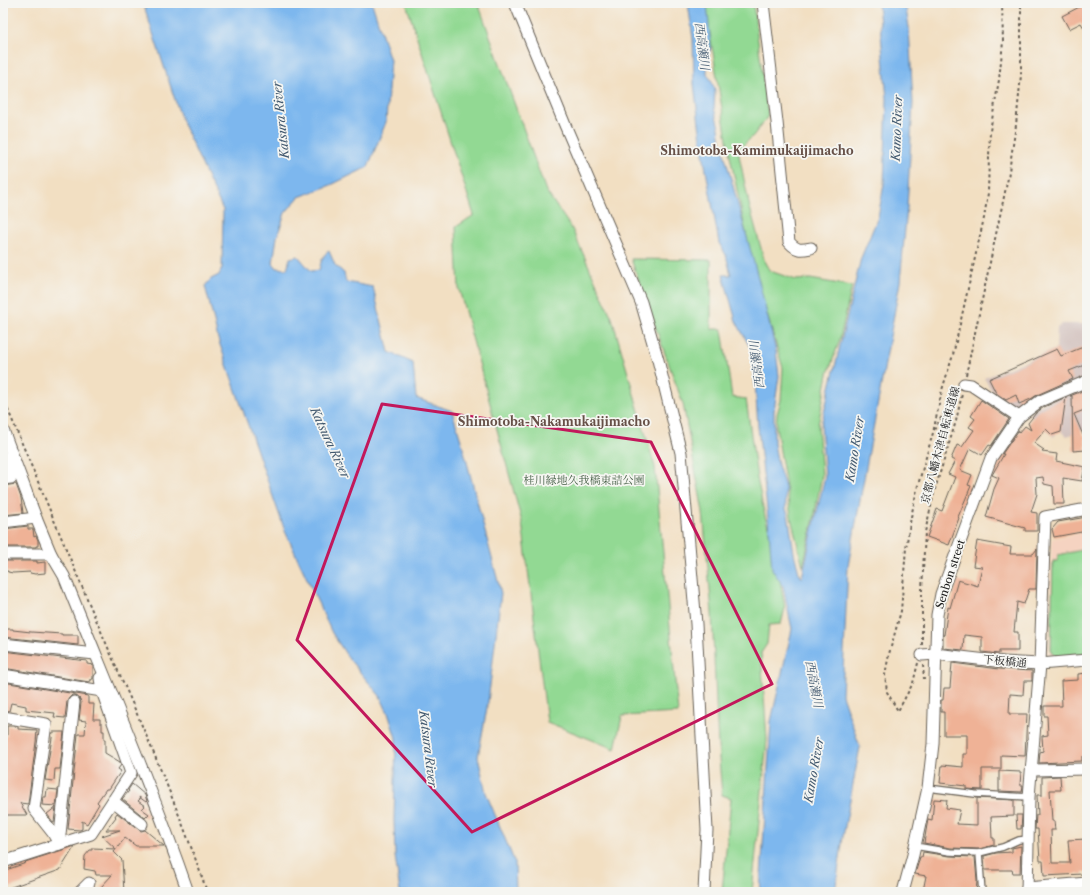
<svg xmlns="http://www.w3.org/2000/svg" width="1090" height="895" font-family="'Libre Caslon Text','Noto Serif JP',serif">
  <rect width="100%" height="100%" fill="#f6f6f2"/>
  <filter id="ink" filterUnits="userSpaceOnUse"><feTurbulence type="fractalNoise" baseFrequency=".025" numOctaves="2"/><feDisplacementMap in="SourceGraphic" scale="8" xChannelSelector="R" yChannelSelector="G"/><feConvolveMatrix kernelMatrix="1 2 1 2 8 2 1 2 1" color-interpolation-filters="sRGB"/></filter>
  <filter id="wash" filterUnits="userSpaceOnUse"><feTurbulence type="fractalNoise" baseFrequency=".012" numOctaves="4" result="noise"/><feDisplacementMap in="SourceGraphic" scale="16" xChannelSelector="R" yChannelSelector="G"/><feGaussianBlur stdDeviation="0.9" result="paint"/><feColorMatrix in="noise" values="0 0 0 0 0 0 0 0 0 0 0 0 0 0 0 0 0 1.4 0 .05"/><feComposite in="paint" operator="in"/></filter>
  <g filter="url(#wash)">
    <rect width="100%" height="100%" fill="#f2dfc2"/>
    <polygon fill="#f5d3c1" points="1087,532 1087,655 1054,658 1049,654 1052,539"/>
    <g fill="#d1c0bc">
      <polygon points="1062,324 1084,324 1087,326 1087,377 1030,401 1017,410 992,391 984,378 1056,349 1057,328"/>
      <polygon points="1087,384 1087,429 1067,436 1059,429 1054,437 1030,414 1039,406"/>
    </g>
    <g fill="#92d993" stroke="#577a58">
      <polygon points="406,3 478,3 546,191 572,229 612,318 655,467 678,713 622,716 615,749 547,722 522,522 459,289 456,227 474,215"/>
      <polygon points="705,3 753,3 768,116 753,136 738,150 749,204 765,263 770,271 796,280 810,279 852,286 840,339 828,374 818,425 822,475 814,518 803,566 792,522 776,427 777,414 781,400 783,368 758,284 745,229 728,146"/>
      <polygon points="631,259 711,260 711,329 722,329 732,397 746,399 757,478 765,516 775,552 785,608 781,624 769,625 767,644 761,653 767,740 752,892 722,892 731,798 722,795 718,746 712,613 703,512 683,404"/>
      <polygon points="1087,549 1087,653 1056,657 1051,652 1053,561 1058,561 1058,555"/>
    </g>
    <g fill="#7db7ee" stroke="#4c6a85">
      <path d="M143,3H372L390,60L386,122L368,167L331,185L299,197L285,213L277,237L273,263L277,268L287,269L290,258L298,256L311,271L319,270C321,263 322,255 329,251L335,265L344,273L346,282L373,287L389,352L413,363L416,398L452,411L463,447L501,593L488,702L478,757L486,793L515,863L516,892H400L395,856L394,820L396,738L388,713L380,696L349,659L332,633L285,531L218,339L213,317L205,286L211,279L219,275L222,268L223,210L183,124Z"/>
      <polygon points="688,3 707,3 711,47 707,60 707,74 711,80 715,90 714,108 719,128 721,142 759,281 776,351 779,376 774,411 774,444 778,465 785,487 786,509 788,514 794,553 800,577 802,577 825,476 821,425 861,258 878,217 884,184 887,99 878,3 905,3 909,27 913,103 907,208 900,282 848,566 842,695 860,747 843,837 835,892 760,892 771,721 792,629 783,586 772,569 768,518 758,427 753,353 736,321 723,275 731,275 726,255 719,243 702,148 694,84 693,39"/>
    </g>
    <g id="blocks">
      <g fill="#efb296">
        <polygon points="1087,3 1087,33 1081,23 1069,29 1062,16"/>
        <polygon points="1083,347 1087,356 1087,364 1069,371 1073,379 1037,395 1031,399 1019,404 1016,395 1006,400 996,393 989,379 1057,349 1061,356"/>
        <polygon points="1087,389 1087,409 1074,414 1083,435 1085,435 1086,450 1073,451 1072,396 1070,396"/>
        <polygon points="1066,397 1061,432 1052,435 1046,429 1034,443 1044,450 1042,452 1057,454 1056,461 1085,467 1082,481 1063,478 1064,504 1054,504 1053,486 1044,484 1043,477 1036,478 1037,494 1031,512 1037,513 1037,531 1025,531 1025,528 986,517 994,489 999,478 992,475 1004,454 1002,454 1018,431 1019,433 1025,426 1031,430 1028,423 1036,413 1044,407"/>
        <polygon points="981,400 1009,419 991,446 989,445 982,455 970,448 960,470 972,475 968,485 971,486 958,517 959,518 949,545 927,537 937,509 942,511 955,477 948,474 955,461 951,459 957,445 962,447 974,430 969,427 975,419 971,416"/>
        <polygon points="16,484 21,498 23,513 3,515 3,502 4,502 3,486"/>
        <polygon points="1087,517 1087,531 1054,537 1052,529 1058,522"/>
        <polygon points="28,526 28,529 33,529 34,537 36,536 38,540 38,546 36,546 36,547 4,547 3,529"/>
        <polygon points="977,541 1011,547 1010,554 1033,554 1037,549 1036,589 1029,589 1024,604 1017,602 1014,632 1018,632 1018,651 999,651 999,654 982,652 982,637 964,635 963,650 943,648 943,635 944,635 948,607 950,608 958,580 978,586 982,567 973,566"/>
        <polygon points="3,561 37,561 37,563 45,562 45,573 35,574 30,573 30,572 13,573 8,572 8,571 3,572"/>
        <polygon points="3,629 13,629 13,630 31,632 62,634 62,635 78,635 78,645 3,637"/>
        <polygon points="3,651 87,661 87,664 93,665 93,679 91,679 91,681 89,681 89,682 3,668"/>
        <polygon points="952,663 999,669 1032,671 1032,681 1024,681 1023,695 1010,694 1009,714 1027,714 1025,756 1001,755 1001,769 982,769 982,790 966,789 966,786 940,783 942,765 963,767 963,754 967,754 967,735 944,735 944,712 941,712 941,700 943,700 944,688 950,688"/>
        <polygon points="1087,673 1087,757 1082,757 1082,761 1039,763 1040,752 1043,751 1042,736 1048,735 1047,716 1044,716 1044,706 1062,706 1061,681 1078,680 1078,674"/>
        <polygon points="3,682 88,696 88,704 94,704 93,719 100,719 100,723 102,723 102,731 104,731 104,740 105,740 105,753 120,762 121,765 118,769 121,771 109,789 106,789 97,802 99,804 87,824 82,821 82,829 80,830 68,829 78,734 85,734 86,721 79,720 81,703 80,699 75,695 72,695 69,698 67,701 65,718 54,717 55,713 26,710 26,706 11,703 9,711 3,710"/>
        <polygon points="7,726 18,726 18,729 37,730 36,742 28,804 20,803 27,815 3,815 3,736 7,736"/>
        <polygon points="53,732 64,732 60,769 55,769 54,781 45,780"/>
        <polygon points="999,771 1021,772 1020,785 1023,785 1022,792 999,791"/>
        <polygon points="1060,776 1061,790 1050,790 1052,821 1054,821 1055,830 1051,830 1052,863 1070,863 1068,840 1087,839 1087,872 1083,872 1083,874 1044,876 1043,861 1040,861 1038,829 1035,829 1036,815 1038,815 1037,795 1042,795 1042,777"/>
        <polygon points="132,784 145,795 147,801 146,802 139,797 140,799 138,801 145,806 142,809 149,814 145,818 122,799 129,791 128,790"/>
        <polygon points="47,789 58,790 56,806 42,805 43,797 46,797"/>
        <polygon points="977,798 1014,800 1014,816 991,817 992,838 994,838 994,845 979,849 950,848 924,843 928,819 932,820 934,799 947,800 946,808 960,810 957,824 977,825"/>
        <polygon points="56,807 54,822 53,822 47,814"/>
        <polygon points="117,813 138,829 141,831 145,830 164,846 136,846 125,838 114,852 122,860 124,892 107,892 101,887 112,875 96,875 95,871 84,869 85,856 90,850 92,850 92,848 116,849 102,836 120,830 106,830 116,817 115,816"/>
        <polygon points="1016,815 1022,815 1021,829 1017,829"/>
        <polygon points="75,846 60,870 3,890 3,871 26,863 25,862"/>
        <polygon points="1021,846 1020,873 1013,873 1012,870 985,870 984,856 996,853 1012,852 1012,848"/>
        <polygon points="923,852 950,856 975,857 977,881 976,892 928,892 923,891 926,876 915,874 920,857 922,857"/>
      </g>
    </g>
  </g>
  <g filter="url(#ink)">
    <use href="#blocks" fill-opacity="0" stroke="#676056" stroke-width="1"/>
    <g fill="none" stroke-linecap="round" stroke-linejoin="round">
      <defs>
        <g id="lane">
          <polyline points="928,788 975,794 1029,797"/>
          <polyline points="915,846 950,852 979,853"/>
          <polyline points="982,892 979,853 1003,847 1019,840 1029,839"/>
        </g>
        <g id="street">
          <polyline points="515,3 565,125 641,302 658,360 681,453 696,624 707,830 704,892"/>
          <path d="M763,3L777,122L789,242C797,251 801,250 811,248"/>
          <polyline points="964,384 971,385 1019,417"/>
          <path d="M3,430L36,518L51,554L64,576C106,681 151,785 188,892"/>
          <polyline points="3,457 11,478 3,479"/>
          <polyline points="3,522 36,518"/>
          <polyline points="3,554 51,554"/>
          <polyline points="3,644 95,654"/>
          <polyline points="922,655 935,654 1004,662 1040,664 1087,660"/>
          <polyline points="3,675 102,691"/>
          <polyline points="3,717 46,724 34,809 53,833 59,844"/>
          <polyline points="1032,770 1087,769"/>
          <polyline points="113,801 142,824"/>
          <polyline points="59,844 74,702"/>
          <polyline points="3,862 91,834 131,773 102,691 100,678"/>
          <polyline points="1027,888 1087,883"/>
          <polyline points="80,892 89,883"/>
          <polyline points="903,892 913,855 928,788 933,744 937,615 941,594 991,458 1019,417 1040,401 1087,381"/>
          <polyline points="1027,892 1029,797 1040,664 1045,517 1087,509"/>
        </g>
      </defs>
      <use href="#lane" stroke="#676056" stroke-width="8"/>
      <use href="#street" stroke="#676056" stroke-width="13"/>
      <g stroke="#676056" stroke-width="2" stroke-dasharray="3 3" stroke-linecap="butt">
        <polyline points="966,375 1008,178 1016,125 1021,75 1021,3"/>
        <path d="M3,398C39,484 75,571 112,657C146,734 180,812 207,892"/>
        <polyline points="934,430 957,390"/>
        <polyline points="922,645 922,590 925,532 935,489 956,421 962,394"/>
        <polyline points="918,663 913,683 898,711 887,692 885,675 889,654 901,611 906,548 911,517 918,485 933,433 942,390 953,355 984,218 988,193 989,157 990,131 999,80 1003,42 1002,3"/>
        <polyline points="923,665 924,679"/>
      </g>
      <use href="#lane" stroke="#fff" stroke-width="5.5"/>
      <use href="#street" stroke="#fff" stroke-width="11"/>
    </g>
  </g>
  <path fill="none" stroke="#c2185b" stroke-width="3" stroke-linejoin="round" d="M382,404L651,442L772,684L472,832L297,640Z"/>
  <g text-anchor="middle" stroke-width="3.5" stroke-linejoin="round" paint-order="stroke">
    <g font-size="11" fill="#1c1c1c" stroke="#f6f6f2">
      <text transform="translate(940 445) rotate(-75)" y="4">京都八幡木津自転車道線</text>
      <text transform="translate(950 574) rotate(-72)" y="4">Senbon street</text>
      <text transform="translate(1005 661) rotate(5)" y="4">下板橋通</text>
    </g>
    <g font-size="11" fill="#455e46" stroke="#f6f6f2">
      <text x="584" y="484">桂川緑地久我橋東詰公園</text>
    </g>
    <g font-size="12" font-style="italic" fill="#435a70" stroke="#f6f6f2">
      <text transform="translate(702 46) rotate(83)" y="4">西高瀬川</text>
      <text transform="translate(281 120) rotate(-96)" y="4">Katsura River</text>
      <text transform="translate(897 128) rotate(-88)" y="4">Kamo River</text>
      <text transform="translate(757 365) rotate(-97)" y="4">西高瀬川</text>
      <text transform="translate(330 443) rotate(65)" y="4">Katsura River</text>
      <text transform="translate(855 449) rotate(-81)" y="4">Kamo River</text>
      <text transform="translate(814 684) rotate(79)" y="4">西高瀬川</text>
      <text transform="translate(428 749) rotate(83)" y="4">Katsura River</text>
      <text transform="translate(814 770) rotate(-80)" y="4">Kamo River</text>
    </g>
    <g font-size="12" font-weight="bold" fill="#665047" stroke="#f6f6f2">
      <text x="757" y="155">Shimotoba-Kamimukaijimacho</text>
      <text x="554" y="426">Shimotoba-Nakamukaijimacho</text>
    </g>
  </g>
  <rect width="1090" height="895" fill="none" stroke="#f6f6f2" stroke-width="16"/>
</svg>
